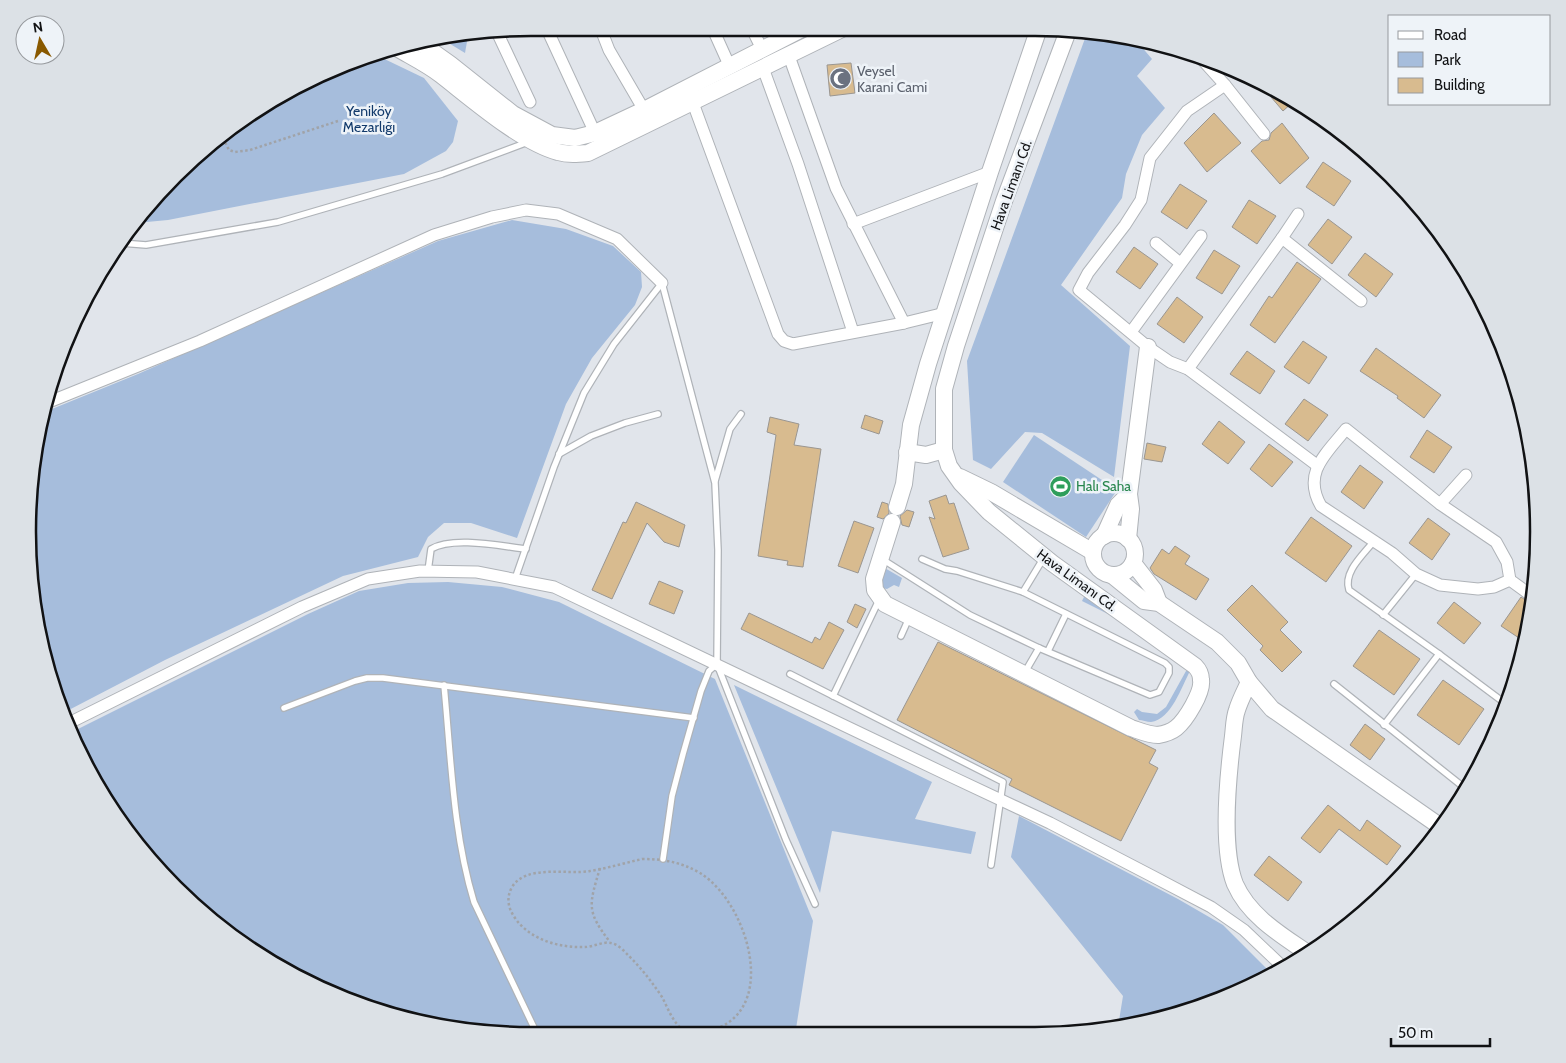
<svg xmlns="http://www.w3.org/2000/svg" width="1566" height="1063" font-family="Cabin,sans-serif">
  <rect width="100%" height="100%" fill="#e1e5eb"/>
  <g fill="#a6bddc">
    <polygon points="1087,33 1134,38 1152,59 1137,76 1165,108 1142,135 1126,174 1122,198 1061,285 1130,346 1114,477 1042,433 1025,432 991,469 973,460 967,361"/>
    <polygon points="468,36 465,53 442,39"/>
    <polygon points="374,54 424,78 458,121 453,142 446,151 404,174 168,220 136,223 152,199 252,112 338,66"/>
    <polygon points="512,220 566,229 613,246 641,272 642,287 635,305 592,358 566,404 517,538 471,523 444,523 428,537 418,557 343,576 165,660 65,712 37,630 29,564 32,466 47,411 138,374 438,241"/>
    <polygon points="1034,435 1117,490 1086,537 1003,482"/>
    <polygon points="883,567 902,578 899,587 894,585 887,589 882,588"/>
    <polygon points="448,582 502,587 559,602 715,679 813,921 795,1035 531,1035 433,1026 338,997 251,950 175,888 113,812 80,755 72,732 308,614 359,591 408,583"/>
    <polygon points="1085,595 1114,617 1082,601"/>
    <path d="M1186,671H1190C1182,686 1171,720 1151,722C1147,722 1142,720 1139,720L1134,712L1137,709L1142,712L1157,714L1166,707Z"/>
    <polygon points="734,685 932,782 915,819 976,832 971,854 832,831 820,893"/>
    <polygon points="1019,816 1178,899 1223,925 1273,975 1258,983 1133,1026 1118,1027 1123,996 1011,857"/>
  </g>
  <g fill="#d8bb8f" stroke="#9a9691">
    <polygon points="851,63 855,93 830,96 827,65"/>
    <polygon points="1258,82 1286,95 1294,101 1283,111"/>
    <polygon points="1214,113 1241,143 1207,172 1184,143"/>
    <polygon points="1282,123 1309,158 1280,184 1251,151 1262,141 1269,140 1271,133"/>
    <polygon points="1323,162 1351,181 1334,206 1306,187"/>
    <polygon points="1180,184 1207,201 1187,229 1161,212"/>
    <polygon points="1249,200 1276,216 1257,244 1232,227"/>
    <polygon points="1328,219 1352,237 1332,264 1308,245"/>
    <polygon points="1134,247 1158,264 1140,289 1116,272"/>
    <polygon points="1214,250 1240,266 1222,294 1196,278"/>
    <polygon points="1365,253 1393,274 1376,297 1348,275"/>
    <polygon points="1297,262 1321,279 1275,343 1250,325 1269,296 1272,298"/>
    <polygon points="1177,297 1203,317 1184,343 1157,324"/>
    <polygon points="1303,341 1327,357 1309,384 1284,367"/>
    <polygon points="1376,348 1441,395 1424,418 1397,398 1398,396 1360,371"/>
    <polygon points="1247,351 1275,371 1260,394 1230,374"/>
    <polygon points="1304,399 1328,415 1308,441 1285,424"/>
    <polygon points="865,415 883,421 879,434 861,428"/>
    <polygon points="770,417 799,424 794,445 821,449 803,567 787,565 788,561 758,556 776,435 767,432"/>
    <polygon points="1219,421 1245,442 1228,464 1202,444"/>
    <polygon points="1427,430 1452,447 1434,473 1410,457"/>
    <polygon points="1147,443 1166,447 1162,462 1144,459"/>
    <polygon points="1269,444 1293,462 1272,487 1250,469"/>
    <polygon points="1360,465 1383,482 1364,509 1341,492"/>
    <polygon points="946,495 949,504 954,503 969,549 943,557 929,517 935,519 929,501"/>
    <polygon points="636,502 685,525 679,547 664,542 647,523 612,599 592,590 623,522 626,523"/>
    <polygon points="882,502 888,504 889,513 883,519 877,517"/>
    <polygon points="907,510 914,512 909,527 902,525 900,516"/>
    <polygon points="1311,517 1352,546 1326,582 1285,553"/>
    <polygon points="1428,518 1450,534 1432,560 1409,543"/>
    <polygon points="854,521 874,528 858,573 838,566"/>
    <polygon points="1175,546 1190,556 1185,564 1209,579 1196,600 1154,574 1150,568 1162,549 1169,554"/>
    <polygon points="659,581 683,591 674,614 649,604"/>
    <polygon points="1252,585 1288,622 1280,630 1302,652 1282,672 1260,650 1263,646 1227,610"/>
    <polygon points="1521,597 1531,604 1529,630 1525,642 1501,626"/>
    <polygon points="1454,602 1481,623 1464,644 1437,623"/>
    <polygon points="855,604 866,609 857,628 847,622"/>
    <polygon points="749,613 812,643 815,637 820,640 829,622 844,630 823,669 741,629"/>
    <polygon points="1379,630 1420,659 1394,695 1353,666"/>
    <polygon points="938,642 1156,750 1149,763 1158,768 1121,841 1009,785 1012,779 897,720"/>
    <polygon points="1443,680 1484,709 1459,745 1417,715"/>
    <polygon points="1365,724 1385,739 1370,760 1350,745"/>
    <polygon points="1328,805 1360,831 1367,820 1401,846 1387,865 1339,829 1320,853 1301,838"/>
    <polygon points="1269,856 1302,882 1288,901 1254,875"/>
  </g>
  <g fill="none" stroke-linecap="round" stroke-linejoin="round">
    <defs>
      <g id="lane">
        <polyline points="121,243 146,245 278,222 442,174 528,142"/>
        <polyline points="662,283 715,483 718,550 717,664 786,840 815,904"/>
        <polyline points="559,454 591,436 625,423 658,414"/>
        <polyline points="715,481 730,429 741,414"/>
        <path d="M1374,541C1363,555 1343,572 1349,590L1439,654L1506,704"/>
        <polyline points="882,559 970,615 1039,648 1150,695 1159,692 1169,673 1169,667 1165,663 1023,592 957,571 945,569 922,559"/>
        <path d="M428,571L431,549C453,536 500,546 526,549"/>
        <polyline points="515,579 554,467 584,393 614,344 662,283"/>
        <polyline points="1023,592 1043,559"/>
        <polyline points="1383,615 1416,574"/>
        <polyline points="901,636 909,618"/>
        <polyline points="1048,651 1066,614"/>
        <polyline points="1025,672 1039,648"/>
        <polyline points="790,674 1003,782 991,865"/>
        <polyline points="1334,684 1466,789"/>
        <path d="M444,685C451,758 453,833 474,902L538,1036"/>
        <polyline points="833,696 879,600"/>
        <polyline points="284,708 355,681 367,678 383,678 694,718"/>
        <polyline points="1384,725 1439,654"/>
        <polyline points="663,859 672,796 683,754 701,691 709,671 717,664"/>
      </g>
      <g id="street">
        <polyline points="546,27 595,133"/>
        <polyline points="600,27 609,50 644,110"/>
        <polyline points="712,27 730,67"/>
        <polyline points="751,27 763,51"/>
        <polyline points="497,32 530,102"/>
        <polyline points="1198,55 1225,85"/>
        <polyline points="789,56 836,188 904,323"/>
        <polyline points="763,68 798,164 853,332"/>
        <polyline points="693,103 778,334 784,341 793,344 904,323 945,313"/>
        <polyline points="1264,134 1225,85 1187,111 1150,158 1141,200 1125,225 1088,273 1079,290 1148,347 1170,362 1188,369 1318,466"/>
        <polyline points="853,224 990,172"/>
        <polyline points="1282,238 1361,301"/>
        <polyline points="1156,243 1180,263"/>
        <polyline points="1131,332 1201,236"/>
        <polyline points="1188,369 1282,238 1298,214"/>
        <polyline points="49,402 200,341 434,235 492,217 526,210 558,214 617,239 662,283"/>
        <polyline points="1440,504 1466,475"/>
        <path d="M1510,580L1494,587L1478,589L1440,585L1416,574L1392,553L1321,506C1302,473 1326,454 1346,429L1440,504L1496,542L1507,562L1510,580L1532,596"/>
        <polyline points="69,723 302,607 368,579 420,571 477,572 554,587 950,776 1050,823 1152,876 1211,907 1244,930 1284,968"/>
      </g>
      <g id="secondary">
        <polyline points="419,42 450,64 513,114 552,135 575,138 595,133 644,110 806,27"/>
        <path d="M395,47C410,56 427,64 441,75C472,99 521,142 558,152C568,155 578,154 588,153L846,27"/>
        <polyline points="907,452 926,455 944,450"/>
        <polyline points="960,477 991,492 1093,552"/>
        <polyline points="897,507 904,484 911,425 928,364 990,172 1039,28"/>
        <path d="M892,522L874,579L875,590L885,604L1131,728C1140,731 1149,735 1158,735C1164,734 1171,732 1176,728C1186,720 1203,692 1201,680C1201,674 1199,670 1195,666L1052,563L989,512L961,483L949,466L944,450V389L956,346L1004,201L1068,31"/>
        <circle cx="1114" cy="554" r="21"/>
        <polyline points="1104,536 1118,505 1129,494"/>
        <polyline points="1128,539 1131,509 1129,494 1148,347"/>
        <polyline points="1133,563 1154,590 1159,603"/>
        <polyline points="1112,575 1144,601 1159,603 1217,642 1238,663 1249,682 1272,709 1441,827"/>
        <path d="M1249,682C1245,691 1240,700 1237,710C1234,718 1234,728 1233,736C1228,775 1221,848 1235,884C1249,916 1281,935 1309,954"/>
      </g>
    </defs>
    <use href="#lane" stroke="#afb3b8" stroke-width="8"/>
    <use href="#street" stroke="#afb3b8" stroke-width="13"/>
    <use href="#secondary" stroke="#afb3b8" stroke-width="18"/>
    <g stroke="#a0a3a8" stroke-width="2.5" stroke-dasharray="2.5 2.5" stroke-linecap="butt">
      <polyline points="223,138 229,150 235,152 250,150 338,121"/>
      <path d="M642,859C663,859 681,862 700,873C749,903 783,1018 704,1032C699,1033 689,1033 685,1031C673,1024 668,1008 662,997C652,982 642,969 629,956C624,951 618,944 611,943C604,941 593,947 585,947C560,948 530,940 515,918C508,908 506,898 512,887C526,864 568,875 590,871C608,868 625,863 642,859Z"/>
      <path d="M600,868C589,905 586,911 610,942"/>
    </g>
    <use href="#lane" stroke="#fff" stroke-width="5.5"/>
    <use href="#street" stroke="#fff" stroke-width="11"/>
    <use href="#secondary" stroke="#fff" stroke-width="16"/>
  </g>
  <defs>
    <symbol id="mosque-disc" viewBox="-11 -11 22 22"><circle r="9.5" fill="#6b7280" stroke="#eef3f8"/><path d="M3.5-4.9A6 6 0 1 0 3.5 4.9A5 5 0 1 1 3.5-4.9Z" fill="#fff"/></symbol>
    <symbol id="stadium-disc" viewBox="-11 -11 22 22"><circle r="9.5" fill="#2e9e5b" stroke="#eef3f8"/><path d="M0-5a6.5 5 0 1 0 0 10a6.5 5 0 1 0 0-10ZM-3.5-1.8h7v3.6h-7Z" fill="#fff"/></symbol>
  </defs>
  <g fill-rule="evenodd">
    <use href="#mosque-disc" x="828" y="66" width="25" height="25"/>
    <use href="#stadium-disc" x="1048" y="474" width="25" height="25"/>
  </g>
  <g text-anchor="middle" stroke-width="5" stroke-linejoin="round" paint-order="stroke">
    <g font-size="14" fill="#5b616d" stroke="#eef3f8" text-anchor="start">
      <text x="857" y="76">Veysel<tspan x="857" dy="16">Karani Cami</tspan></text>
    </g>
    <g font-size="14" fill="#123a6b" stroke="#eef3f8">
      <text x="369" y="116">Yeniköy<tspan x="369" dy="16">Mezarlığı</tspan></text>
    </g>
    <g font-size="14" fill="#111214" stroke="#eef3f8">
      <text transform="translate(1011 185) rotate(-70)" y="5">Hava Limanı Cd.</text>
      <text transform="translate(1077 580) rotate(36)" y="5">Hava Limanı Cd.</text>
    </g>
    <g font-size="14" fill="#27864d" stroke="#eef3f8" text-anchor="start">
      <text x="1076" y="491">Halı Saha</text>
    </g>
  </g>
  <path d="M0 0H1566V1063H0ZM531 36H1035A495 495 0 0 1 1530 531V532A495 495 0 0 1 1035 1027H531A495 495 0 0 1 36 532V531A495 495 0 0 1 531 36Z" fill="#dce1e6" fill-rule="evenodd"/>
  <path fill="none" stroke="#111214" stroke-width="2.5" d="M531 36H1035A495 495 0 0 1 1530 531V532A495 495 0 0 1 1035 1027H531A495 495 0 0 1 36 532V531A495 495 0 0 1 531 36Z"/>
  <rect x="1388" y="15" width="162" height="90" fill="#eef3f8" stroke="#96999d"/>
  <rect x="1398" y="31" width="25" height="8" fill="#ffffff" stroke="#96999d"/>
  <text x="1434" y="40" font-size="15" fill="#111214">Road</text>
  <rect x="1398" y="52" width="25" height="15" fill="#a6bddc" stroke="#96999d"/>
  <text x="1434" y="65" font-size="15" fill="#111214">Park</text>
  <rect x="1398" y="78" width="25" height="15" fill="#d8bb8f" stroke="#96999d"/>
  <text x="1434" y="90" font-size="15" fill="#111214">Building</text>
  <g transform="translate(40 40) rotate(351)"><circle r="24" fill="#eef3f8" stroke="#96999d"/>
  <path d="M0-4L9 19L0 12L-9 19Z" fill="#895900"/>
  <text y="-8" font-size="14" font-weight="bold" text-anchor="middle" fill="#111214">N</text>
  </g>
  <path d="M1391 1038v8h99v-8" fill="none" stroke="#111214" stroke-width="2.5"/>
  <text x="1398" y="1038" font-size="15" fill="#111214" stroke="#eef3f8" stroke-width="4" paint-order="stroke">50 m</text>
</svg>
